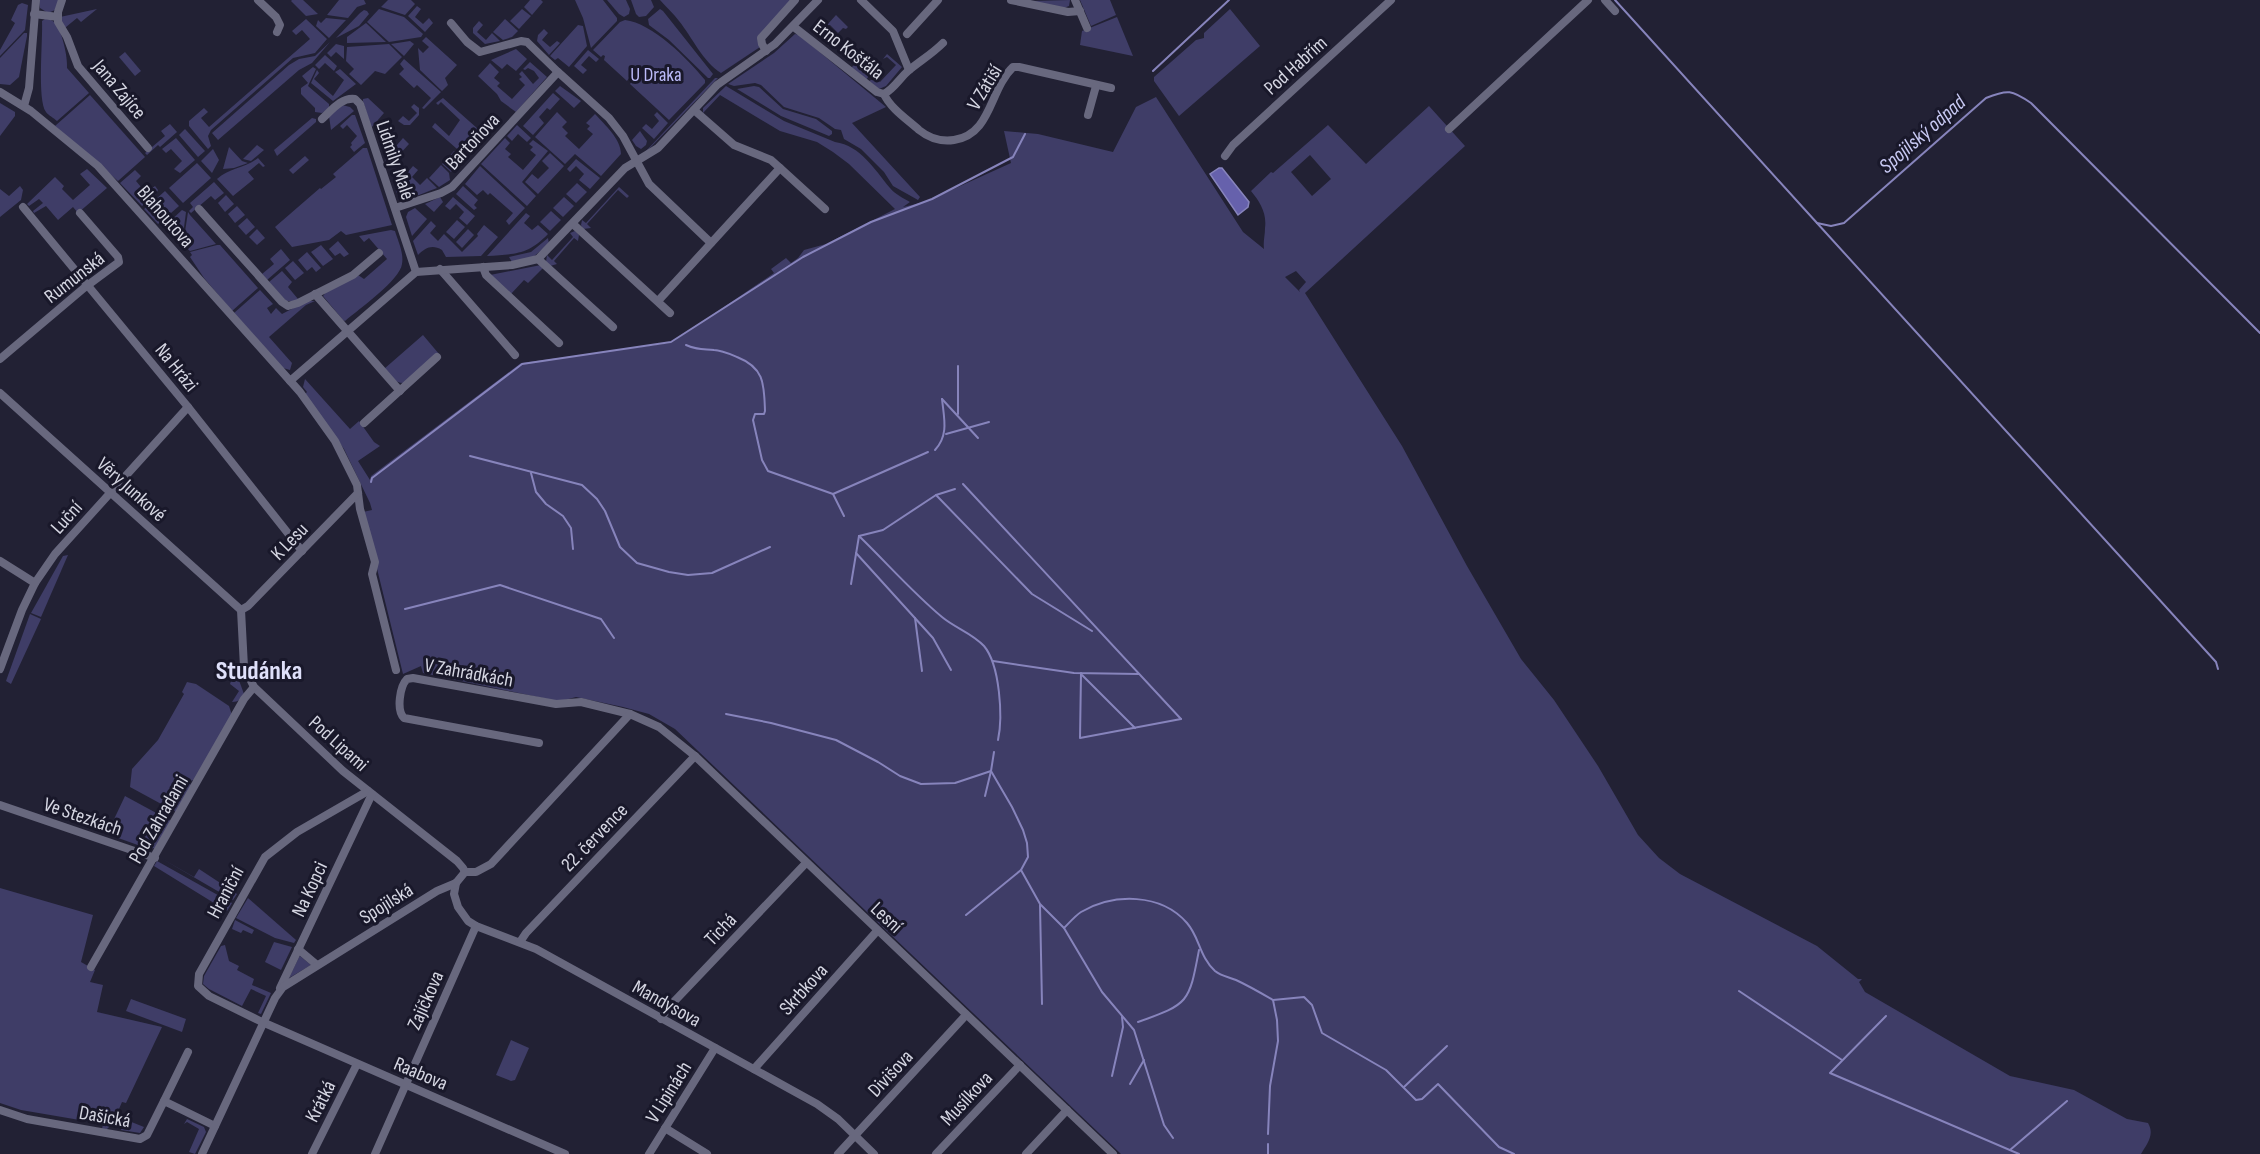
<svg xmlns="http://www.w3.org/2000/svg" width="2260" height="1154" font-family="'Sofia Sans Condensed',sans-serif">
  <rect width="100%" height="100%" fill="#222134"/>
  <g fill="#3f3d67" fill-rule="evenodd">
    <polygon points="39,0 59,0 55,10 48,13 40,8"/>
    <polygon points="292,0 303,0 318,14 306,16 291,1"/>
    <polygon points="339,0 364,0 366,4 357,7 348,18 327,15"/>
    <polygon points="388,0 411,0 415,4 405,15 381,7"/>
    <polygon points="530,0 541,0 543,2 532,15 524,7"/>
    <polygon points="575,0 603,0 617,18 617,21 591,48 583,18"/>
    <polygon points="607,0 626,0 630,9 629,14 624,17 619,14"/>
    <polygon points="631,0 651,0 654,7 646,16 639,17 636,14"/>
    <path d="M660,0H793L759,36L760,47L721,73C703,62 692,37 679,21C674,14 666,7 660,0Z"/>
    <polygon points="1070,0 1069,6 1064,8 1031,1"/>
    <polygon points="1080,0 1110,0 1116,15 1091,26"/>
    <polygon points="22,3 28,5 25,30 0,56 0,50 15,23 11,20 18,5"/>
    <polygon points="417,6 421,9 415,17 423,24 429,18 433,23 425,32 408,16"/>
    <polygon points="97,9 81,22 77,18 66,27 64,27 60,17"/>
    <polygon points="379,9 404,17 423,34 421,37 389,42 367,22"/>
    <polygon points="522,9 531,16 519,29 510,21"/>
    <polygon points="660,9 663,11 713,74 710,78 708,78 669,40 649,25 648,19"/>
    <polygon points="1230,9 1260,46 1179,116 1154,81 1154,77 1196,40 1204,38 1204,33"/>
    <polygon points="364,10 367,11 369,14 359,26 336,38 360,13"/>
    <polygon points="836,15 848,27 846,29 843,28 838,33 830,25 827,25"/>
    <polygon points="1117,17 1133,56 1080,45 1082,31"/>
    <polygon points="326,18 346,20 329,38 316,26 318,20 321,23"/>
    <path d="M45,19C48,20 51,19 54,22C62,29 68,58 67,68L89,93L57,121C54,118 48,115 46,112C37,100 43,40 42,21Z"/>
    <polygon points="306,19 327,39 315,53 293,58 211,130 208,136 211,146 208,149 189,126 189,121 204,108 208,112 201,118 209,127 310,39 302,30 296,35 292,31"/>
    <polygon points="505,19 518,31 512,37 503,40 493,32"/>
    <path d="M625,20C652,23 688,59 705,80V83L669,120L630,84L632,81L629,78L627,81L604,60L605,56L603,55L601,57L593,50L620,22Z"/>
    <polygon points="479,21 483,25 477,32 486,40 492,33 500,41 485,44 473,33 473,28"/>
    <polygon points="366,23 386,42 347,43 347,37"/>
    <polygon points="578,25 583,26 587,46 569,67 558,58 555,60 550,56"/>
    <polygon points="544,29 548,33 542,40 550,47 557,41 560,43 549,55 537,41 538,35"/>
    <polygon points="24,33 27,33 27,36 19,77 10,85 0,84 0,58"/>
    <polygon points="795,34 799,35 886,107 852,123 920,197 918,200 893,186 884,172 861,149 844,139 841,130 835,129 819,118 784,107 761,85 755,83 734,86 728,84 774,53"/>
    <polygon points="426,37 457,65 445,78 448,85 442,91 420,70 418,48 423,53 429,47 422,41"/>
    <polygon points="410,41 414,44 404,56 391,44"/>
    <polygon points="330,42 312,63 299,70 218,140 212,133 289,65 299,59 315,56"/>
    <polygon points="336,44 344,46 344,59 336,52 331,57 327,53"/>
    <polygon points="389,44 402,57 385,74 375,71 361,85 349,74 354,69 346,61 347,47"/>
    <polygon points="516,49 527,59 516,71 507,64 502,69 491,60"/>
    <polygon points="588,50 599,59 596,62 589,56 581,65 587,70 583,74 574,66"/>
    <polygon points="125,52 141,71 135,76 119,57"/>
    <polygon points="887,54 902,67 886,86 879,89 869,81 875,78 880,82 896,65 887,57 883,59"/>
    <polygon points="325,55 337,66 334,71 325,63 319,69 315,65"/>
    <polygon points="404,59 441,92 424,109 422,108 431,98 417,85 414,88 399,74 404,69 400,64"/>
    <polygon points="530,62 547,77 516,112 501,101 497,94 478,76 490,63 499,72 494,78 500,83 497,86 512,99 525,85 519,79 522,77 519,74 522,71 533,84 539,78 534,71 528,68 525,70 523,69"/>
    <polygon points="857,62 871,73 866,80 851,68"/>
    <polygon points="313,67 316,69 308,86 329,104 329,108 322,113 315,112 315,108 301,94 301,88 308,83 302,76"/>
    <polygon points="340,69 356,84 333,101 311,83 317,70 319,73 314,79 333,96 344,80 335,72"/>
    <polygon points="715,78 718,78 647,151 646,151"/>
    <polygon points="560,86 581,101 574,108 555,91"/>
    <path d="M726,86L784,121L835,142C861,146 874,169 890,188C895,194 903,198 910,202L903,207L925,202L1011,163L1004,131L1038,134L1113,152L1136,107L1156,97L1243,232L1264,249C1263,241 1265,236 1265,228C1267,213 1260,202 1251,191L1271,172L1273,173L1328,125L1366,164L1429,106L1465,146L1305,293L1402,446L1467,566L1521,659L1554,700L1598,766L1638,835L1659,858L1680,874L1817,946L1858,979H1862L1859,982L1865,992L2010,1076L2074,1090L2127,1119L2148,1123C2155,1135 2147,1144 2141,1154H1121L675,729L649,714L623,707L576,697L561,701L552,700L423,673L421,666L403,674L363,512L372,510L370,503L344,449L305,394L307,392L303,387L305,379L350,429L359,421L374,442L380,446L358,461L370,480L371,476L521,363L671,343L774,273L771,269L786,258L791,263L798,258L804,250L826,244L895,209L849,164L833,152L817,142L780,131L720,95L703,113V108ZM1310,155L1331,179L1312,196L1291,172ZM1296,271L1306,282L1299,290L1300,292L1285,277Z"/>
    <polygon points="754,86 759,87 783,109 816,119 832,131 832,134 829,136 781,116 737,89"/>
    <polygon points="553,93 560,99 550,110 547,108 539,117 544,123 533,135 523,126"/>
    <polygon points="90,95 145,157 118,181 55,126"/>
    <polygon points="368,98 384,113 371,128 363,101 363,99"/>
    <polygon points="443,98 478,129 467,141 473,147 465,156 432,127 435,123 449,136 460,120 441,102 438,105 436,103"/>
    <polygon points="0,103 15,112 15,116 0,136"/>
    <polygon points="414,104 419,108 419,115 410,125 404,125 398,121 403,116 409,121 417,113 411,107"/>
    <polygon points="342,105 350,107 354,111 331,130 329,116"/>
    <path d="M557,112L567,122L562,127L568,133L565,136L579,149L593,134L587,129L590,126L586,123L595,114C605,125 621,139 621,154L601,176L575,154L565,164L535,137Z"/>
    <polygon points="657,112 668,123 654,139 642,128 646,124 652,129 659,121 654,115"/>
    <polygon points="352,115 355,115 365,143 354,152 350,147 352,145 351,143 357,136 347,125 343,129 340,126"/>
    <polygon points="312,118 316,119 316,122 277,156 274,150"/>
    <polygon points="170,124 177,132 160,147 158,145 147,155 145,153 165,136 161,131"/>
    <polygon points="517,125 531,138 527,142 518,134 512,141 507,136"/>
    <polygon points="185,129 205,151 198,157 179,135"/>
    <polygon points="640,131 647,141 646,145 641,149 636,146 632,140"/>
    <polygon points="176,138 195,160 180,173 174,169 182,161 171,149 166,153 162,149"/>
    <polygon points="403,138 409,144 388,167 385,159"/>
    <polygon points="505,138 510,143 505,149 511,154 508,157 523,170 536,155 530,150 533,147 529,144 533,140 548,151 522,182 536,196 527,206 481,164"/>
    <polygon points="257,145 264,150 251,161 243,159"/>
    <polygon points="229,147 242,161 248,163 234,168 223,169"/>
    <polygon points="363,148 367,148 392,225 346,235 341,231 329,240 292,247 275,227 320,188 321,189 336,177 333,174"/>
    <polygon points="213,149 219,160 212,173 201,161"/>
    <polygon points="454,151 463,158 451,172 442,164"/>
    <polygon points="550,153 564,166 538,194 525,182 532,174 538,179 549,168 542,161"/>
    <polygon points="305,156 309,160 293,174 289,170"/>
    <path d="M258,158L265,166L263,167L259,163L248,172L254,179L233,196L217,179C229,168 245,168 258,158Z"/>
    <polygon points="576,159 600,178 590,189 579,180 584,174 576,166 570,172 567,169"/>
    <polygon points="197,163 211,178 183,203 169,188"/>
    <polygon points="441,165 449,173 450,180 439,187 429,178"/>
    <path d="M413,166L418,170L412,177L420,185L427,178L437,188C425,192 406,204 396,192V186Z"/>
    <polygon points="480,166 525,208 509,225 506,221 513,213 490,193 488,195 483,190 477,195 465,184"/>
    <polygon points="87,169 107,188 78,213 73,207 58,220 46,206 34,213 33,211 43,203 39,199 29,206 27,204 55,177 64,186 62,189 73,200 90,185 80,174"/>
    <polygon points="135,170 141,176 136,181 146,193 155,186 158,190 156,194 142,206 120,183"/>
    <polygon points="214,182 224,193 215,200 211,196 191,213 189,211 193,207 190,203"/>
    <polygon points="577,183 587,192 576,203 566,194"/>
    <polygon points="20,186 23,190 21,200 0,217 0,189 9,196"/>
    <polygon points="463,186 478,200 474,205 477,208 474,210 456,194"/>
    <polygon points="619,187 629,196 627,198 618,190 587,224 591,228 583,229 581,225 582,220 586,223"/>
    <polygon points="165,191 179,206 171,213 162,209 156,199"/>
    <polygon points="226,195 234,204 225,212 218,203"/>
    <polygon points="440,197 443,202 434,212 425,204"/>
    <polygon points="453,197 475,216 467,225 459,218 464,212 456,204 450,210 445,206"/>
    <polygon points="564,197 574,206 563,217 553,208"/>
    <polygon points="148,206 159,212 162,221 158,224 144,209"/>
    <polygon points="237,206 245,215 235,223 228,214"/>
    <polygon points="415,208 427,219 412,236 406,217 408,212"/>
    <polygon points="182,210 186,212 182,243 168,223"/>
    <polygon points="551,211 561,220 550,231 540,222"/>
    <polygon points="188,212 190,215 216,244 190,251 183,245"/>
    <path d="M526,213L530,216L524,223L532,230L538,225L548,234C528,255 515,254 487,256Z"/>
    <polygon points="247,218 255,227 246,235 238,226"/>
    <polygon points="457,220 465,227 454,239 446,232"/>
    <path d="M431,221L436,226L430,233L438,241L444,234L462,252L478,236L477,234L484,225L498,237L481,256L446,257L442,250C432,244 425,248 418,255L413,241Z"/>
    <polygon points="257,229 265,238 257,245 249,237"/>
    <polygon points="468,229 474,235 462,248 456,242"/>
    <path d="M391,230L395,231C398,241 404,253 402,264C400,280 359,309 345,321L343,320L323,296L327,291L358,275L364,279L387,259L369,238L364,242L359,236Z"/>
    <polygon points="575,231 579,235 578,241 574,238 554,261 557,264 550,266 546,262 547,255 552,260 573,237 570,233"/>
    <polygon points="548,238 549,244 533,257 512,262 509,257 531,252"/>
    <polygon points="338,241 349,254 344,257 340,253 335,256 329,249"/>
    <polygon points="217,245 220,245 258,288 232,311 204,278 190,257 192,255 190,252"/>
    <polygon points="321,245 333,259 323,266 311,252"/>
    <polygon points="281,249 290,260 267,280 262,274 274,264 270,259"/>
    <polygon points="307,252 321,268 316,272 312,267 307,271 298,260"/>
    <polygon points="293,261 304,273 295,280 285,268"/>
    <polygon points="541,265 543,268 528,283 524,280 510,295 490,275"/>
    <polygon points="282,271 292,282 288,287 298,299 297,301 286,301 269,282"/>
    <polygon points="260,290 273,304 267,308 271,314 276,308 282,314 307,301 315,301 306,305 269,337 292,363 290,370 283,368 234,313"/>
    <path d="M423,335L439,354L405,383C395,384 390,376 384,369Z"/>
    <polygon points="68,555 41,617 31,613 63,556"/>
    <polygon points="30,614 41,619 11,684 6,681"/>
    <path d="M234,672L237,675L244,694C241,699 239,702 232,702L239,691L230,684Z"/>
    <polygon points="187,682 196,684 229,706 232,715 194,780 189,781 191,786 176,812 130,787 132,769 158,740 184,694 182,692"/>
    <polygon points="125,796 171,821 155,848 149,849 107,834"/>
    <polygon points="159,857 194,877 199,869 237,894 233,900"/>
    <polygon points="157,861 232,903 227,911 154,866"/>
    <polygon points="0,888 93,915 81,962 95,970 90,982 103,985 97,1012 162,1027 126,1103 122,1102 113,1123 107,1129 102,1129 103,1124 21,1110 0,1103"/>
    <polygon points="248,898 296,940 294,943 275,938 236,918"/>
    <polygon points="235,920 254,930 252,934 243,930 241,933 232,929"/>
    <polygon points="274,942 292,947 281,970 265,962"/>
    <polygon points="225,945 229,961 239,966 237,970 254,979 252,985 271,993 261,1014 258,1013 266,996 251,989 242,1006 209,989 203,984 204,976 221,946"/>
    <polygon points="300,956 311,965 289,978 299,957"/>
    <polygon points="131,999 186,1019 182,1032 126,1011"/>
    <polygon points="511,1040 529,1048 515,1080 511,1081 496,1075"/>
    <polygon points="124,1119 144,1127 140,1133 121,1130"/>
    <polygon points="187,1119 204,1127 206,1132 195,1154 189,1152 199,1129 187,1122 184,1124"/>
  </g>
  <polygon fill="#6661ac" stroke="#8784bc" stroke-width="1.5" points="1219,168 1222,168 1249,202 1248,207 1238,215 1210,174"/>
  <g fill="none" stroke-linecap="round" stroke-linejoin="round">
    <g stroke="#8784bc" stroke-width="2">
      <path d="M1615,0L1817,223L1831,226L1844,223L1986,98C2008,89 2012,90 2031,103L2260,333"/>
      <polyline points="1153,71 1229,0"/>
      <polyline points="1817,223 2216,662 2218,669"/>
      <path d="M686,345C697,350 702,349 714,350C721,350 730,354 737,357C765,368 764,385 765,411L764,414H755L753,420L762,460L768,471L833,494L844,516"/>
      <polyline points="942,399 978,438"/>
      <polyline points="958,414 958,366"/>
      <polyline points="946,434 989,422"/>
      <path d="M935,450C949,435 944,418 942,399"/>
      <polyline points="470,456 582,485 597,499 605,511 620,547 637,563 669,572 688,575 712,573 770,547"/>
      <polyline points="531,473 536,492 546,504 563,516 571,528 573,549"/>
      <polyline points="371,482 372,478 522,364 671,342 803,257 871,222 932,199 1013,157 1025,134"/>
      <polyline points="963,484 1181,719"/>
      <polyline points="833,494 928,452"/>
      <polyline points="936,495 1032,594 1092,631"/>
      <path d="M859,536C886,562 912,592 942,617C955,628 972,633 984,646C1000,665 1003,717 998,740"/>
      <polyline points="859,536 883,530 936,495 955,489"/>
      <polyline points="856,553 933,638 951,670"/>
      <polyline points="851,584 859,536"/>
      <polyline points="405,609 500,585 601,619 614,638"/>
      <polyline points="915,618 922,671"/>
      <polyline points="993,661 1074,673 1139,674"/>
      <polyline points="1081,673 1080,738 1181,719"/>
      <polyline points="1082,675 1135,728"/>
      <polyline points="726,714 771,723 836,740 878,762 900,776 921,784 955,783 991,771"/>
      <polyline points="985,796 991,771"/>
      <polyline points="1021,870 1040,904 1064,928 1102,992 1134,1030 1164,1125 1173,1138"/>
      <polyline points="1040,905 1042,1004"/>
      <polyline points="966,915 1021,870 1028,857 1027,843 1023,830 1012,807 991,771 994,752"/>
      <path d="M1064,928C1069,923 1075,916 1081,912C1114,893 1161,893 1187,923C1200,938 1199,956 1215,971C1221,976 1229,977 1236,980C1249,986 1261,993 1273,1000L1277,1020L1278,1041L1270,1086L1268,1134"/>
      <polyline points="1739,991 1842,1060"/>
      <polyline points="1273,1000 1304,997 1312,1005 1322,1033 1386,1070 1416,1100 1422,1099 1438,1084 1499,1147 1514,1154"/>
      <polyline points="1886,1016 1830,1073 2019,1154"/>
      <path d="M1138,1022C1189,1004 1189,1003 1199,950"/>
      <polyline points="1112,1076 1123,1027 1122,1017"/>
      <polyline points="1130,1084 1144,1060"/>
      <polyline points="1404,1087 1447,1046"/>
      <polyline points="2010,1150 2067,1101"/>
      <polyline points="1268,1154 1268,1144"/>
    </g>
    <g stroke="#68687e" stroke-width="8">
      <polyline points="62,0 58,12 58,22 67,37 78,66 148,148"/>
      <polyline points="258,0 276,17 280,25 277,32"/>
      <polyline points="861,0 893,31 909,70"/>
      <polyline points="1011,0 1068,12 1080,11"/>
      <polyline points="1075,0 1087,28"/>
      <polyline points="1605,0 1615,11"/>
      <polyline points="34,14 58,17"/>
      <polyline points="451,23 467,42 480,52 521,41 527,42 558,72"/>
      <polyline points="794,27 877,92 884,94"/>
      <polyline points="907,34 938,0"/>
      <polyline points="766,51 762,44 761,38 795,0"/>
      <polyline points="0,92 31,111 98,166 300,392 335,441 357,485 360,509 375,562 372,574 396,670"/>
      <path d="M884,94C890,108 908,120 919,130C929,138 941,142 954,140C992,134 989,90 1013,67H1019L1111,88"/>
      <path d="M884,94C894,89 900,78 908,71C920,61 932,54 943,43"/>
      <polyline points="24,106 29,88 36,0"/>
      <polyline points="694,110 734,145 771,160 780,168"/>
      <polyline points="1088,115 1096,86"/>
      <path d="M322,119C331,111 341,97 355,99L360,104L416,272"/>
      <polyline points="1449,129 1588,0"/>
      <polyline points="1225,156 1233,145 1391,0"/>
      <polyline points="23,207 188,407 302,551"/>
      <polyline points="395,208 441,193 452,187 558,72 609,118 623,136 649,184 711,243"/>
      <polyline points="199,209 282,302 288,306 298,303 353,275 379,253"/>
      <polyline points="573,224 670,313"/>
      <polyline points="538,259 613,327"/>
      <polyline points="483,267 486,275 559,343"/>
      <polyline points="440,269 515,355"/>
      <polyline points="315,294 400,391"/>
      <polyline points="658,301 780,168 825,209"/>
      <polyline points="0,359 84,288 119,262 118,257 80,213"/>
      <polyline points="290,381 416,272 512,265 538,259 625,168 658,148 717,85 775,44 818,0"/>
      <polyline points="0,393 241,610"/>
      <polyline points="364,423 437,357"/>
      <polyline points="0,561 35,583"/>
      <polyline points="241,610 244,667 254,687 343,771 457,861 463,868 465,872"/>
      <polyline points="241,610 248,606 358,493"/>
      <polyline points="0,669 22,610 35,583 55,554 188,407"/>
      <path d="M539,743L404,718C396,710 400,686 407,679L413,678L556,704L581,702L630,714L659,727L695,756L1113,1154"/>
      <polyline points="368,791 297,832 265,857 199,974 198,986 209,996 260,1021 565,1154"/>
      <polyline points="0,805 155,858"/>
      <polyline points="465,872 476,872 491,864 630,714"/>
      <polyline points="456,883 454,894 458,907 468,921 476,926 536,949 817,1104 838,1119 874,1154"/>
      <polyline points="520,942 526,933 695,756"/>
      <polyline points="298,949 317,965"/>
      <polyline points="91,967 244,699 254,687"/>
      <polyline points="280,988 372,794"/>
      <polyline points="661,1019 667,1009 806,863"/>
      <polyline points="754,1069 877,931"/>
      <polyline points="164,1101 188,1052"/>
      <polyline points="0,1110 27,1119 140,1139 147,1135 164,1101 215,1126"/>
      <polyline points="665,1128 707,1154"/>
      <polyline points="202,1154 275,998 283,987 437,891 456,883 465,872"/>
      <polyline points="312,1154 357,1064"/>
      <polyline points="375,1154 476,926"/>
      <polyline points="649,1154 715,1048"/>
      <polyline points="838,1154 966,1015"/>
      <polyline points="936,1154 1020,1065"/>
      <polyline points="1026,1154 1067,1110"/>
    </g>
  </g>
  <g text-anchor="middle" stroke-width="6" stroke-linejoin="round" paint-order="stroke">
    <g font-size="20" fill="#d5d6e2" stroke="#19182a">
      <text transform="translate(849 49) rotate(38)" y="7">Erno Košťála</text>
      <text transform="translate(1295 65) rotate(-42)" y="7">Pod Habřím</text>
      <text transform="translate(984 87) rotate(-59)" y="7">V Zátiší</text>
      <text transform="translate(120 89) rotate(50)" y="7">Jana Zajíce</text>
      <text transform="translate(472 141) rotate(-47)" y="7">Bartoňova</text>
      <text transform="translate(396 160) rotate(71)" y="7">Lidmily Malé</text>
      <text transform="translate(166 216) rotate(49)" y="7">Blahoutova</text>
      <text transform="translate(74 277) rotate(-38)" y="7">Rumunská</text>
      <text transform="translate(177 367) rotate(51)" y="7">Na Hrázi</text>
      <text transform="translate(132 489) rotate(42)" y="7">Věry Junkové</text>
      <text transform="translate(66 517) rotate(-48)" y="7">Luční</text>
      <text transform="translate(289 541) rotate(-46)" y="7">K Lesu</text>
      <text transform="translate(469 672) rotate(10)" y="7">V Zahrádkách</text>
      <text transform="translate(339 743) rotate(42)" y="7">Pod Lipami</text>
      <text transform="translate(83 816) rotate(19)" y="7">Ve Stezkách</text>
      <text transform="translate(158 819) rotate(-60)" y="7">Pod Zahradami</text>
      <text transform="translate(594 837) rotate(-46)" y="7">22. července</text>
      <text transform="translate(309 889) rotate(-65)" y="7">Na Kopci</text>
      <text transform="translate(225 892) rotate(-62)" y="7">Hraniční</text>
      <text transform="translate(386 903) rotate(-32)" y="7">Spojilská</text>
      <text transform="translate(887 917) rotate(43)" y="7">Lesní</text>
      <text transform="translate(720 929) rotate(-46)" y="7">Tichá</text>
      <text transform="translate(803 989) rotate(-48)" y="7">Skrbkova</text>
      <text transform="translate(425 1000) rotate(-66)" y="7">Zajíčkova</text>
      <text transform="translate(667 1003) rotate(29)" y="7">Mandysova</text>
      <text transform="translate(421 1073) rotate(23)" y="7">Raabova</text>
      <text transform="translate(890 1073) rotate(-47)" y="7">Divišova</text>
      <text transform="translate(668 1092) rotate(-58)" y="7">V Lipinách</text>
      <text transform="translate(966 1098) rotate(-47)" y="7">Musílkova</text>
      <text transform="translate(320 1101) rotate(-63)" y="7">Krátká</text>
      <text transform="translate(105 1116) rotate(10)" y="7">Dašická</text>
    </g>
    <g font-size="20" fill="#bcbbf9" stroke="#19182a">
      <text x="656" y="81">U Draka</text>
    </g>
    <g font-size="21" font-style="italic" fill="#c8c9f3" stroke="#19182a">
      <text transform="translate(1922 134) rotate(-41)" y="7">Spojilský odpad</text>
    </g>
    <g font-size="26" font-weight="bold" fill="#dfe0fa" stroke="#19182a">
      <text x="259" y="679">Studánka</text>
    </g>
  </g>
</svg>
